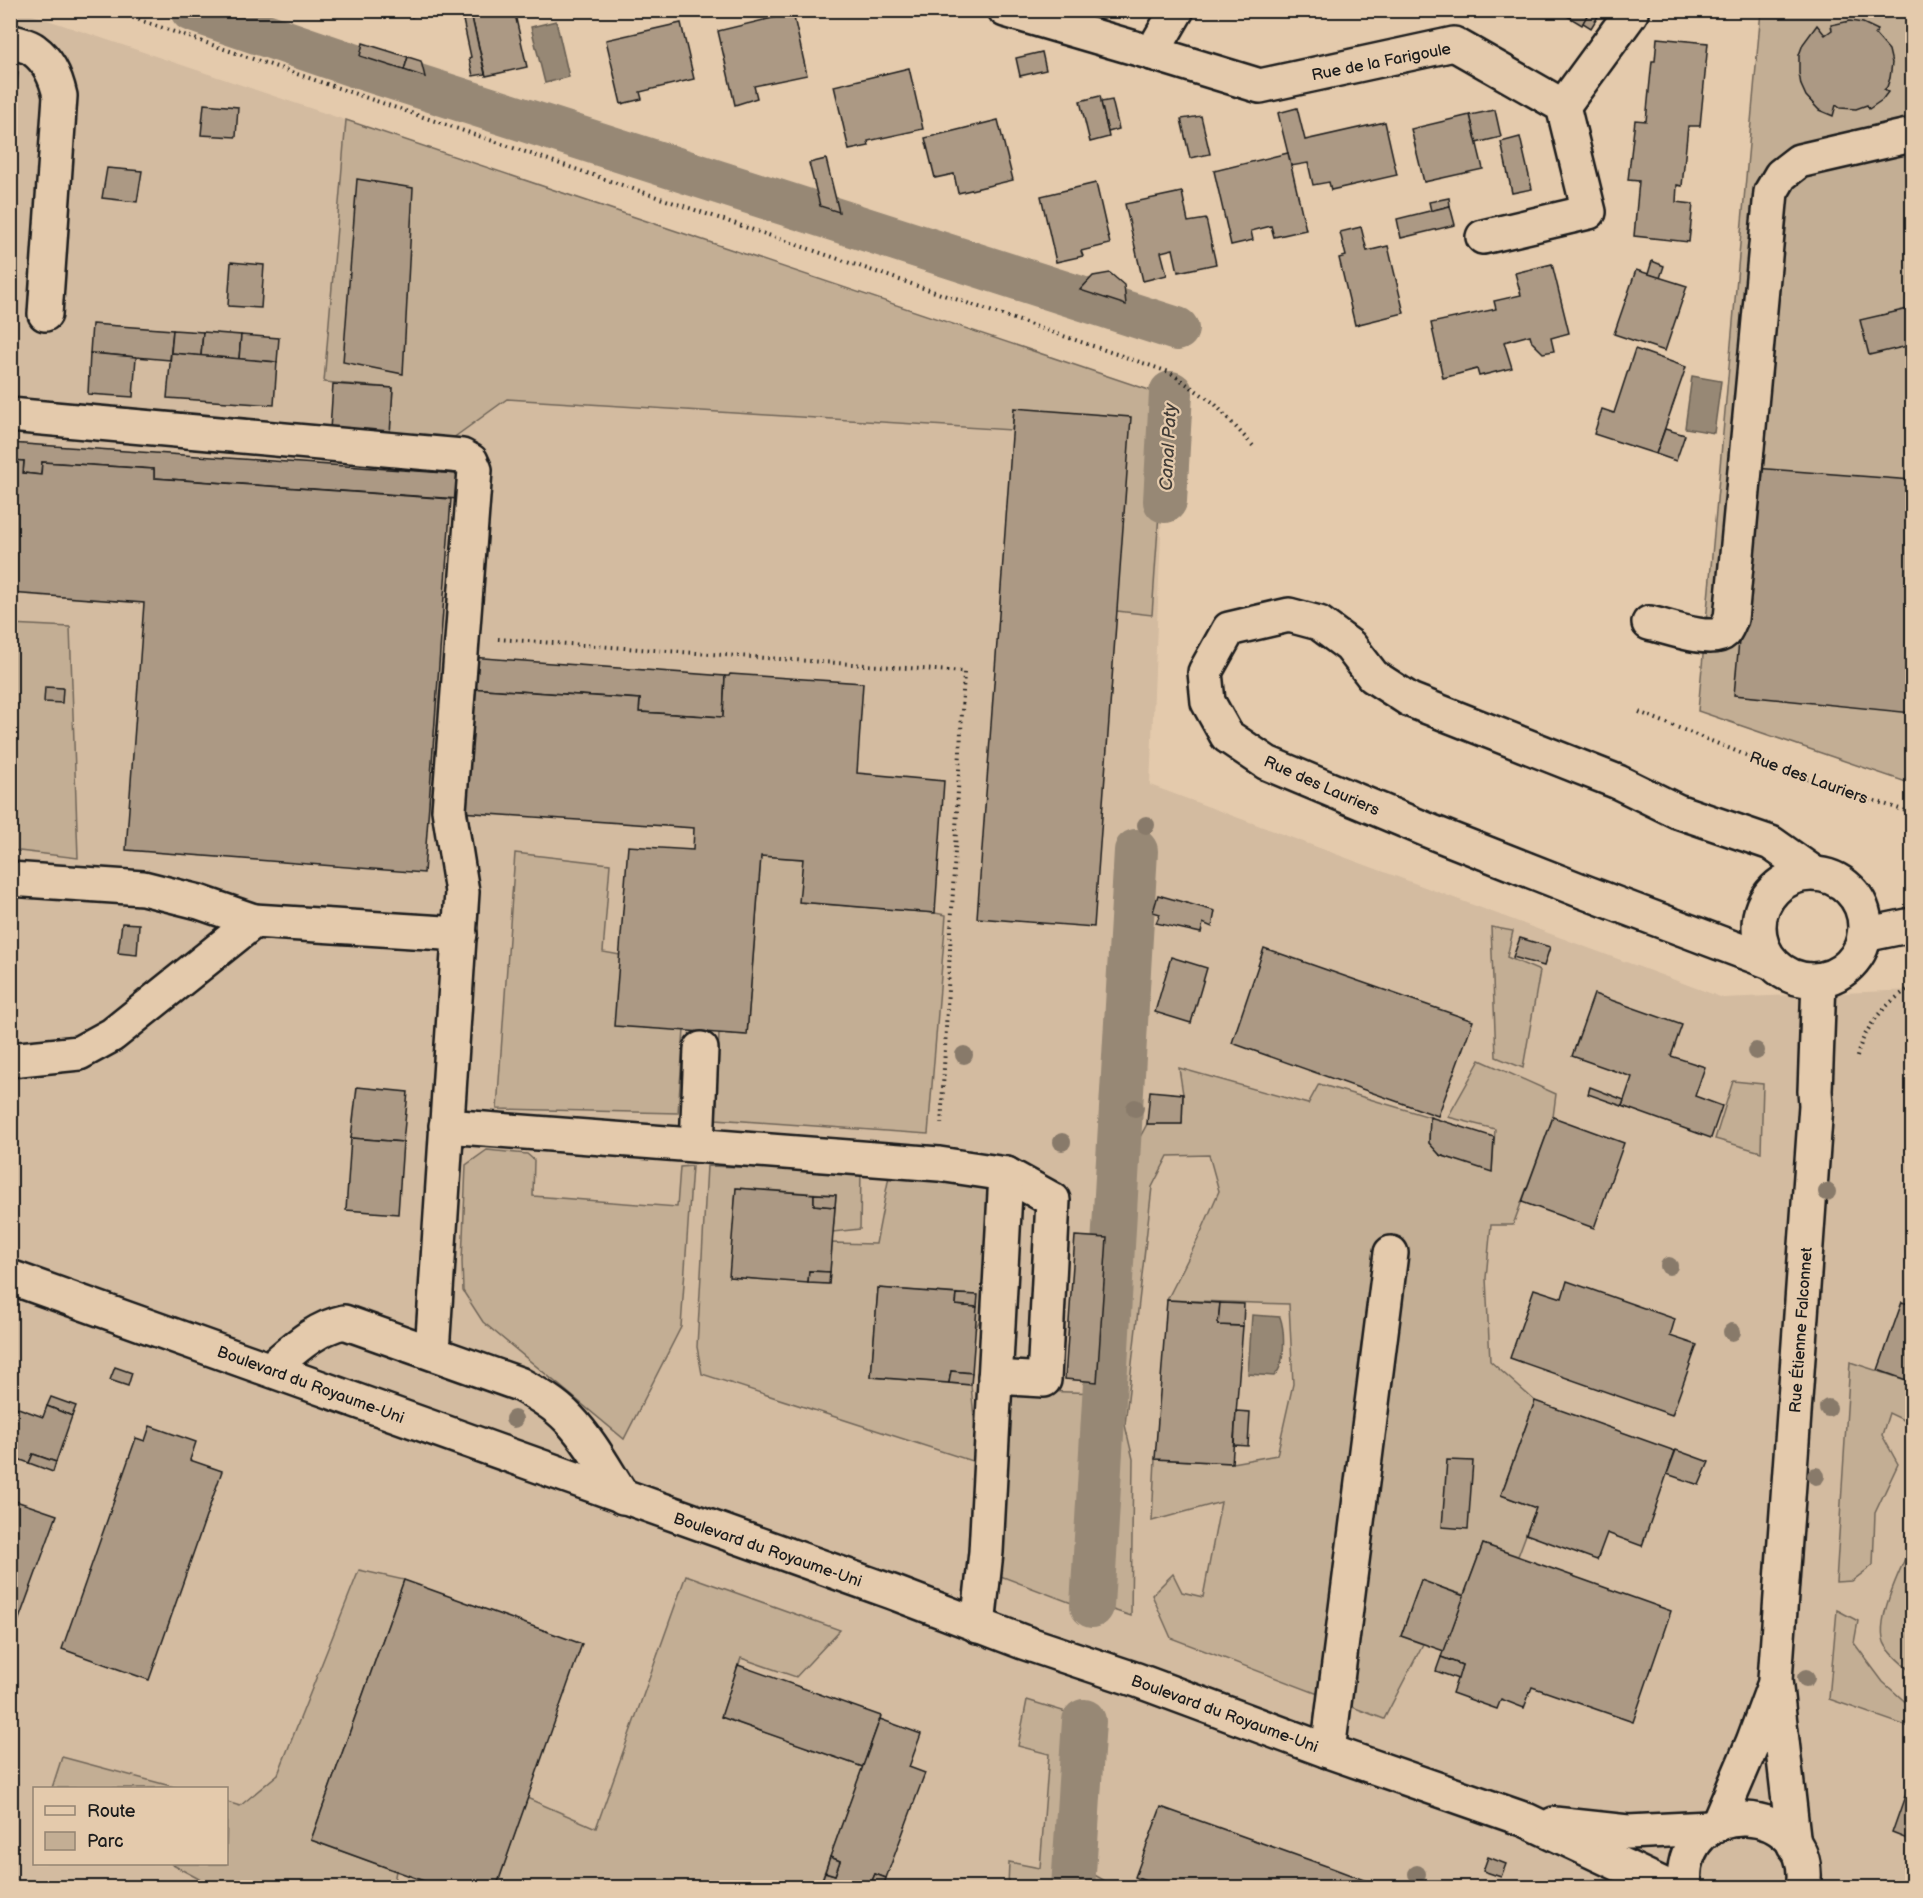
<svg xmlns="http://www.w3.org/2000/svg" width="1923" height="1898" font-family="'Balsamiq Sans',sans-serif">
  <rect width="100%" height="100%" fill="#e4caac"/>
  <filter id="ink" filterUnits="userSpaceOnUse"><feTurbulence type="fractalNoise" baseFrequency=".0167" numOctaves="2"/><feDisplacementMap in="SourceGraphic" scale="12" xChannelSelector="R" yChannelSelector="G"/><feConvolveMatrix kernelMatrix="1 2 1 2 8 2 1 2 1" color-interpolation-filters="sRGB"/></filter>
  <g filter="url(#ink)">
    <path fill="#d3bba0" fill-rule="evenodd" d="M11,11H21L1167,396L1150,785L1723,998L1912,990V1887L11,1888ZM34,1788H226V1864H34Z"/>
    <g fill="#c3ae94" stroke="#706558" stroke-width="1.5">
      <polygon points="1761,11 1912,11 1912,784 1698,711"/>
      <polygon points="346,120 1167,396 1152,615 1117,611 1014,409 1012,430 507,399 449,441 390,434 393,388 324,382"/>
      <polygon points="10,624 70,627 78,858 11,850"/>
      <polygon points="515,853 610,864 603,952 620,955 684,1030 678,1113 497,1109"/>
      <polygon points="761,856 803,859 800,902 935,913 946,915 928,1134 716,1119 719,1033 747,1035"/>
      <polygon points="1491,927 1513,931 1507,957 1540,971 1523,1068 1496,1057"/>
      <polygon points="1480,1060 1556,1094 1553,1117 1513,1225 1491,1225 1486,1278 1490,1361 1535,1401 1501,1495 1536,1508 1518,1556 1483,1544 1464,1595 1421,1581 1401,1636 1423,1644 1384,1719 1171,1638 1152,1595 1173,1574 1182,1592 1203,1597 1221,1502 1152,1521 1155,1459 1232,1463 1277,1455 1293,1384 1289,1304 1167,1300 1198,1239 1219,1191 1209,1155 1168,1156 1152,1187 1125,1425 1133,1459 1131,1616 1101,1606 1130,1156 1147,1124 1182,1124 1183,1094 1179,1068 1308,1104 1319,1084 1430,1117 1429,1143 1440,1155 1492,1171 1495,1129 1448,1117"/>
      <polygon points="1733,1081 1763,1084 1761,1152 1715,1139"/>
      <polygon points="487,1150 527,1154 534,1160 533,1196 677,1207 680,1167 692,1166 681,1327 624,1439 483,1322 463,1291 462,1261 466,1165"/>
      <polygon points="707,1166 861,1171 860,1229 833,1232 836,1195 736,1188 730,1277 829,1284 832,1243 876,1244 889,1176 993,1188 993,1296 975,1329 977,1295 878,1288 871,1377 971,1385 978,1463 702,1374 697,1347"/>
      <polygon points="1850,1362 1912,1382 1912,1424 1889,1413 1882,1435 1898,1464 1875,1513 1873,1565 1852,1581 1836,1582"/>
      <polygon points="1007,1390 1100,1393 1089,1581 1082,1607 998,1575"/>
      <path d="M1912,1544V1673C1904,1665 1892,1656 1886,1646C1872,1625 1902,1565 1912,1544Z"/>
      <polygon points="359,1570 404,1580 311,1840 396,1871 393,1887 214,1887 171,1864 226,1864 227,1802 240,1806 278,1774"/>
      <polygon points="686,1575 840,1630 796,1677 741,1658 721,1717 863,1767 819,1887 496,1888 527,1798 596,1828"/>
      <polygon points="1837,1610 1858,1621 1854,1643 1883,1682 1909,1705 1912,1706 1912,1728 1829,1699"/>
      <polygon points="1027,1700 1079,1716 1067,1887 1008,1887 1009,1862 1040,1868 1049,1754 1018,1746"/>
      <polygon points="1091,1721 1102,1723 1091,1873 1107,1882 1108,1887 1080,1887"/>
      <polygon points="62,1757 178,1788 52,1788"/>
    </g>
    <g fill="#978875" stroke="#665d51" stroke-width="1.5">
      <polygon points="556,21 569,77 545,83 531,27"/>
      <polygon points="1692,376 1721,381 1714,433 1685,428"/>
      <path d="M1252,1315L1280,1317C1285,1331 1286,1365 1274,1376L1248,1374Z"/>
    </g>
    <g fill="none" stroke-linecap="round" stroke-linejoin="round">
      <g stroke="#978875" stroke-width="44">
        <polyline points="192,10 362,68 1177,329"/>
        <polyline points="1165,501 1171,393"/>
        <polyline points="1092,1606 1136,851"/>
        <polyline points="1073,1888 1084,1721"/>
      </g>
    </g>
    <g fill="#ac9984" stroke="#1c1c1c" stroke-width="1.5">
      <polygon points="409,10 438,10 411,17"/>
      <polygon points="502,10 514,10 527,67 486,76 472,18"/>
      <polygon points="1557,10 1590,10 1582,25"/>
      <polygon points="1590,10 1602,10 1591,28 1583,23"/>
      <polygon points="793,13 807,75 754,86 757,98 735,105 718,31"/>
      <polygon points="472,18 485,74 473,76 469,58 471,57 463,20"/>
      <polygon points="1850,21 1863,23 1878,30 1875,34 1889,50 1892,63 1890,78 1887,87 1884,90 1888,92 1882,100 1869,109 1867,105 1856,109 1840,108 1836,105 1833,116 1819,110 1806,96 1801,85 1799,73 1799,55 1803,44 1817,25 1825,35 1832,30 1831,25"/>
      <polygon points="681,23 694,79 640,92 642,99 621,104 606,40"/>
      <polygon points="1657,38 1708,43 1700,126 1688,126 1682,186 1677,185 1676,202 1693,204 1689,242 1634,236 1639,181 1628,180 1635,120 1646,121 1652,61 1655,61"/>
      <polygon points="363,43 408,57 404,70 360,56"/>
      <polygon points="1042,52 1046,70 1020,76 1016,58"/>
      <polygon points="408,57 421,61 425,77 404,70"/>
      <polygon points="909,68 923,129 868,141 869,146 849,150 834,86"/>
      <polygon points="10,71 18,72 10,167"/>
      <polygon points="1100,96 1109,137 1090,142 1080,101"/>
      <polygon points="1112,100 1119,129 1108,132 1101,102"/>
      <polygon points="204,104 238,107 236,137 201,135"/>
      <polygon points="1297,108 1305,140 1385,122 1397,175 1331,190 1329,182 1313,185 1308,163 1291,166 1278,113"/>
      <polygon points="1495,110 1501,137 1476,143 1470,115"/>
      <polygon points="1470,115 1483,169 1424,182 1411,129"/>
      <polygon points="1201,116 1210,154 1190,158 1181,119"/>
      <polygon points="998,120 1013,180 958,193 954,174 935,178 925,138"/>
      <polygon points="1520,137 1532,189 1512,193 1501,142"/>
      <polygon points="1288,153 1306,230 1274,237 1271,226 1251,231 1253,240 1231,245 1214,171"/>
      <polygon points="826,159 839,212 820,206 809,163"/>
      <polygon points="107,168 142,171 137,202 102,198"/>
      <polygon points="357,179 413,188 403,374 343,362"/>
      <polygon points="1096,183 1110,244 1081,251 1083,256 1056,262 1041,196"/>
      <polygon points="1182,192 1188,222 1206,219 1216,264 1178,272 1173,249 1161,252 1167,275 1143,281 1125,204"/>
      <polygon points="1449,198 1450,206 1431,211 1429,202"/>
      <polygon points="1450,206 1455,225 1401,238 1397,219"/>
      <polygon points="1361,227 1367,251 1388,246 1404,313 1355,325 1339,258 1346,256 1340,232"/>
      <polygon points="1652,261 1664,266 1660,278 1648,274"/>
      <polygon points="231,262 264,265 261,308 228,306"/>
      <polygon points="1552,264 1569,333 1551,338 1554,351 1543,353 1532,342 1530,335 1504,342 1512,368 1479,376 1477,369 1443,378 1431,323 1496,309 1494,301 1521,295 1515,273"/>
      <polygon points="1636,270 1687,286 1665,351 1614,334"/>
      <polygon points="1110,273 1124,285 1126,305 1080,290 1093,276"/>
      <polygon points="1912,308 1912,345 1869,355 1860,320"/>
      <polygon points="92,324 173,330 170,360 90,353"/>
      <polygon points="173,330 203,332 201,356 171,353"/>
      <polygon points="203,332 241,335 239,359 201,356"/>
      <polygon points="241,335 279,338 277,362 239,359"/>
      <polygon points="1635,349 1686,367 1656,454 1594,434 1602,409 1614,413"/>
      <polygon points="90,353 136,357 133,397 88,394"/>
      <polygon points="171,353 277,362 274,405 167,398"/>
      <polygon points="333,384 393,388 390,434 330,430"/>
      <polygon points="1014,408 1131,417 1094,927 977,918"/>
      <polygon points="1665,429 1685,435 1676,461 1656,454"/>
      <polygon points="10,443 460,474 459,499 154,478 154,469 42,462 41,475 23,473 24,461 10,460"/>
      <polygon points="10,460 24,461 23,473 41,475 42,462 154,469 154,478 451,499 424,873 126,850 144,603 10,593"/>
      <polygon points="1755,468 1912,480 1912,713 1734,695"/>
      <polygon points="470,657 725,676 723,717 639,712 640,699 468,688"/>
      <polygon points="730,674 863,683 857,773 944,781 935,913 799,902 803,859 761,856 747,1035 614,1026 628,846 693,850 694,828 460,812 468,688 640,699 639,712 723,717 725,676 729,676"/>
      <polygon points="45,687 63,688 62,703 44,702"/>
      <polygon points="1158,895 1215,911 1212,927 1203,923 1201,933 1156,923 1160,914 1153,912"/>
      <polygon points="122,923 139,924 137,955 118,953"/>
      <polygon points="1520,938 1550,947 1544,966 1513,957"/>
      <polygon points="1264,948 1473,1021 1438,1116 1232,1043"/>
      <polygon points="1171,957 1207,968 1191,1023 1155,1012"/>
      <polygon points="1594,994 1682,1025 1671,1056 1705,1067 1695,1096 1722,1106 1711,1138 1622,1106 1632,1077 1572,1056"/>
      <polygon points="357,1087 408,1092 403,1142 351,1138"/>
      <polygon points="1590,1087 1624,1100 1622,1106 1588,1094"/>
      <polygon points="1150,1091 1183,1094 1182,1124 1147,1124"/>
      <polygon points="1430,1117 1494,1137 1492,1172 1440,1155 1429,1143"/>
      <polygon points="1553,1117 1624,1143 1594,1228 1522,1202"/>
      <polygon points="351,1138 403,1142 398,1214 346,1210"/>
      <polygon points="736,1188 814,1194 814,1205 835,1207 830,1272 809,1271 808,1283 729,1277"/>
      <polygon points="814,1194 836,1195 835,1207 814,1205"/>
      <polygon points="1075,1236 1107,1238 1097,1382 1065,1379"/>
      <polygon points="809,1271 830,1272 829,1284 808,1283"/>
      <polygon points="1567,1281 1675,1319 1670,1336 1697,1345 1672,1415 1510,1358 1534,1289 1562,1298"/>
      <polygon points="878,1288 957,1294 956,1305 977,1307 972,1373 951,1371 949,1383 871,1377"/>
      <polygon points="957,1294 978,1295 977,1307 956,1305"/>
      <polygon points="1167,1300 1220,1303 1218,1325 1243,1326 1232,1463 1155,1459"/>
      <polygon points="1902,1302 1912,1305 1912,1382 1878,1370"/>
      <polygon points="1220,1303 1244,1304 1243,1326 1218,1325"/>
      <polygon points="115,1367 132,1373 128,1386 110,1380"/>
      <polygon points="951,1371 972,1373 971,1385 949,1383"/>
      <polygon points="10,1395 16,1397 12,1406 10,1405"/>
      <polygon points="51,1397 76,1406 72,1416 47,1406"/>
      <polygon points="1535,1401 1675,1451 1642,1546 1607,1533 1597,1560 1526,1534 1536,1508 1501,1495"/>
      <polygon points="10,1405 43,1417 47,1406 72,1416 56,1462 33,1454 29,1463 10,1456"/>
      <polygon points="1236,1411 1250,1412 1248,1446 1234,1445"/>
      <polygon points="150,1426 196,1442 190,1460 222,1471 149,1680 62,1649 136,1438 145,1441"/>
      <polygon points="1676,1450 1709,1462 1699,1485 1667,1474"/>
      <polygon points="33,1454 56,1462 53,1472 29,1463"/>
      <polygon points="1447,1460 1473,1461 1468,1529 1442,1527"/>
      <polygon points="10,1499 57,1515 10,1644"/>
      <polygon points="1483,1544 1671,1611 1633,1722 1532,1687 1524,1708 1501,1699 1497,1709 1452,1693 1462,1665 1441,1657"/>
      <polygon points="404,1580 582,1644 496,1888 443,1888 311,1840"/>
      <polygon points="1421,1580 1464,1596 1444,1651 1401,1636"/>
      <polygon points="1441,1657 1462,1665 1458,1679 1436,1671"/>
      <polygon points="738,1665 881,1716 863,1767 721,1717"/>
      <polygon points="880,1719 921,1734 909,1767 925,1773 886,1878 875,1874 869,1888 819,1888 825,1872 835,1875 840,1861 830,1857"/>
      <polygon points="1912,1776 1912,1841 1892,1833"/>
      <polygon points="1161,1807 1332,1868 1385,1888 1164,1888 1135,1877"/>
      <polygon points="1912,1844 1912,1872 1904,1868"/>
      <polygon points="830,1857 840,1861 835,1875 825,1872"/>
      <polygon points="1488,1857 1506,1864 1501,1877 1483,1871"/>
      <polygon points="875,1874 886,1878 883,1888 869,1888"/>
    </g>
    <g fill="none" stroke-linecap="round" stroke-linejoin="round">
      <defs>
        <g id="minor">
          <polyline points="1005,10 1152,53 1177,10"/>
          <path d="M10,41C18,44 28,45 34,50C49,61 56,77 60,96L45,314"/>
          <polyline points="1152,53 1260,86 1454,44 1563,106 1589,212 1483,237"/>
          <polyline points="1563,106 1631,13"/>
          <polyline points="10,415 462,456 471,461 475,470 449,810 462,892 432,1352"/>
          <path d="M1649,623C1664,626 1712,644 1724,632C1727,629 1729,622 1731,619L1771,192L1781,175L1799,161L1912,135"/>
          <circle cx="1812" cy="927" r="53"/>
          <polyline points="10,879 143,888 199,902 254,921"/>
          <polyline points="1864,935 1912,925"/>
          <polyline points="1773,963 1582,891 1432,832 1267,763 1227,736 1208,702 1205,672 1229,629 1289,615 1319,623 1350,646 1373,676 1410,700 1618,782 1677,811 1771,843 1815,874"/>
          <polyline points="10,1060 79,1053 112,1035 254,921 460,934"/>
          <polyline points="446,1126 939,1164 1006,1174 1053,1200 1044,1380 995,1377"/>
          <polyline points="697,1145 701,1049"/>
          <polyline points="10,1277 892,1592 1023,1642 1137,1680 1328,1751 1526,1820 1670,1888"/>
          <path d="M270,1369C293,1350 315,1328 344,1322L519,1384C537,1394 555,1404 569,1419C591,1442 606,1471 623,1497"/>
          <polyline points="978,1626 986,1552 1006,1174"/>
          <polyline points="1328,1751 1391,1253"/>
          <polyline points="1554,1824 1628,1832 1709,1828"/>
          <polyline points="1718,1824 1753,1742 1773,1688"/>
          <polyline points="1794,1845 1775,1680 1816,1105 1815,1091 1819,980"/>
          <path d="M1685,1888C1675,1791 1818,1801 1803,1888"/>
        </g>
      </defs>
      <use href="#minor" stroke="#1c1c1c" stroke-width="38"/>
      <g stroke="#1c1c1c" stroke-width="4" stroke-dasharray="1.5 4.5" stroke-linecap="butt">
        <polyline points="110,10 1169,372 1214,403 1254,447"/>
        <polyline points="498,639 964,672 941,1127"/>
        <polyline points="1639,712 1798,776 1912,813"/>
        <path d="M1857,1057C1863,1028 1887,1001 1912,987"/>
      </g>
      <use href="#minor" stroke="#e4caac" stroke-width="33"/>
    </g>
    <g fill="#887a6a">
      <circle cx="1146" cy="825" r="9"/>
      <circle cx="1756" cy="1051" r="9"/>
      <circle cx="964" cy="1055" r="9"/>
      <circle cx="1135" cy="1108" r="9"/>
      <circle cx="1062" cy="1142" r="9"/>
      <circle cx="1827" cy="1192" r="9"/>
      <circle cx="1669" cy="1266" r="9"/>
      <circle cx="1732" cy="1332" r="9"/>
      <circle cx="1828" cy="1408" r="9"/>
      <circle cx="514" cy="1419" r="9"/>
      <circle cx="1816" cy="1476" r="9"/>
      <circle cx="1806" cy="1678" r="9"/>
      <circle cx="1417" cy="1874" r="9"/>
    </g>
  </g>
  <g text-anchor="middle" stroke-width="4.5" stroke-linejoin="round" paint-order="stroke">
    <g font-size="16" fill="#1c1c1c" stroke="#e4caac">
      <text transform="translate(1381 61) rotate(-11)" y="6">Rue de la Farigoule</text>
      <text transform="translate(1809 777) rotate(20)" y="6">Rue des Lauriers</text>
      <text transform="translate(1322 785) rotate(24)" y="6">Rue des Lauriers</text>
      <text transform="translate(1800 1330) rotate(-86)" y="6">Rue Étienne Falconnet</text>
      <text transform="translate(311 1384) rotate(20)" y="6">Boulevard du Royaume-Uni</text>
      <text transform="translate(768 1549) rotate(19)" y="6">Boulevard du Royaume-Uni</text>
      <text transform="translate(1225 1713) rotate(20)" y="6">Boulevard du Royaume-Uni</text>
    </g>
    <g font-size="18" font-style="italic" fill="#413c37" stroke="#e4caac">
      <text transform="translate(1168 447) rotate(-87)" y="6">Canal Paty</text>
    </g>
  </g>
  <rect width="1923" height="1898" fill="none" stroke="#e4caac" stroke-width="36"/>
  <rect x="18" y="18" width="1887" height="1862" fill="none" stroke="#1c1c1c" stroke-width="2" filter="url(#ink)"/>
  <rect x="33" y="1787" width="195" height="78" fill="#e4caac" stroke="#948472" stroke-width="1.5"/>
  <rect x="45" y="1806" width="30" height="9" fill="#e4caac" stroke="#948472" stroke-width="1.5"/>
  <text x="87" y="1817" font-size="18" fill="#1c1c1c">Route</text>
  <rect x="45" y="1832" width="30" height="18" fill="#c3ae94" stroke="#948472" stroke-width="1.5"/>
  <text x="87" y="1847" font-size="18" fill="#1c1c1c">Parc</text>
</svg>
